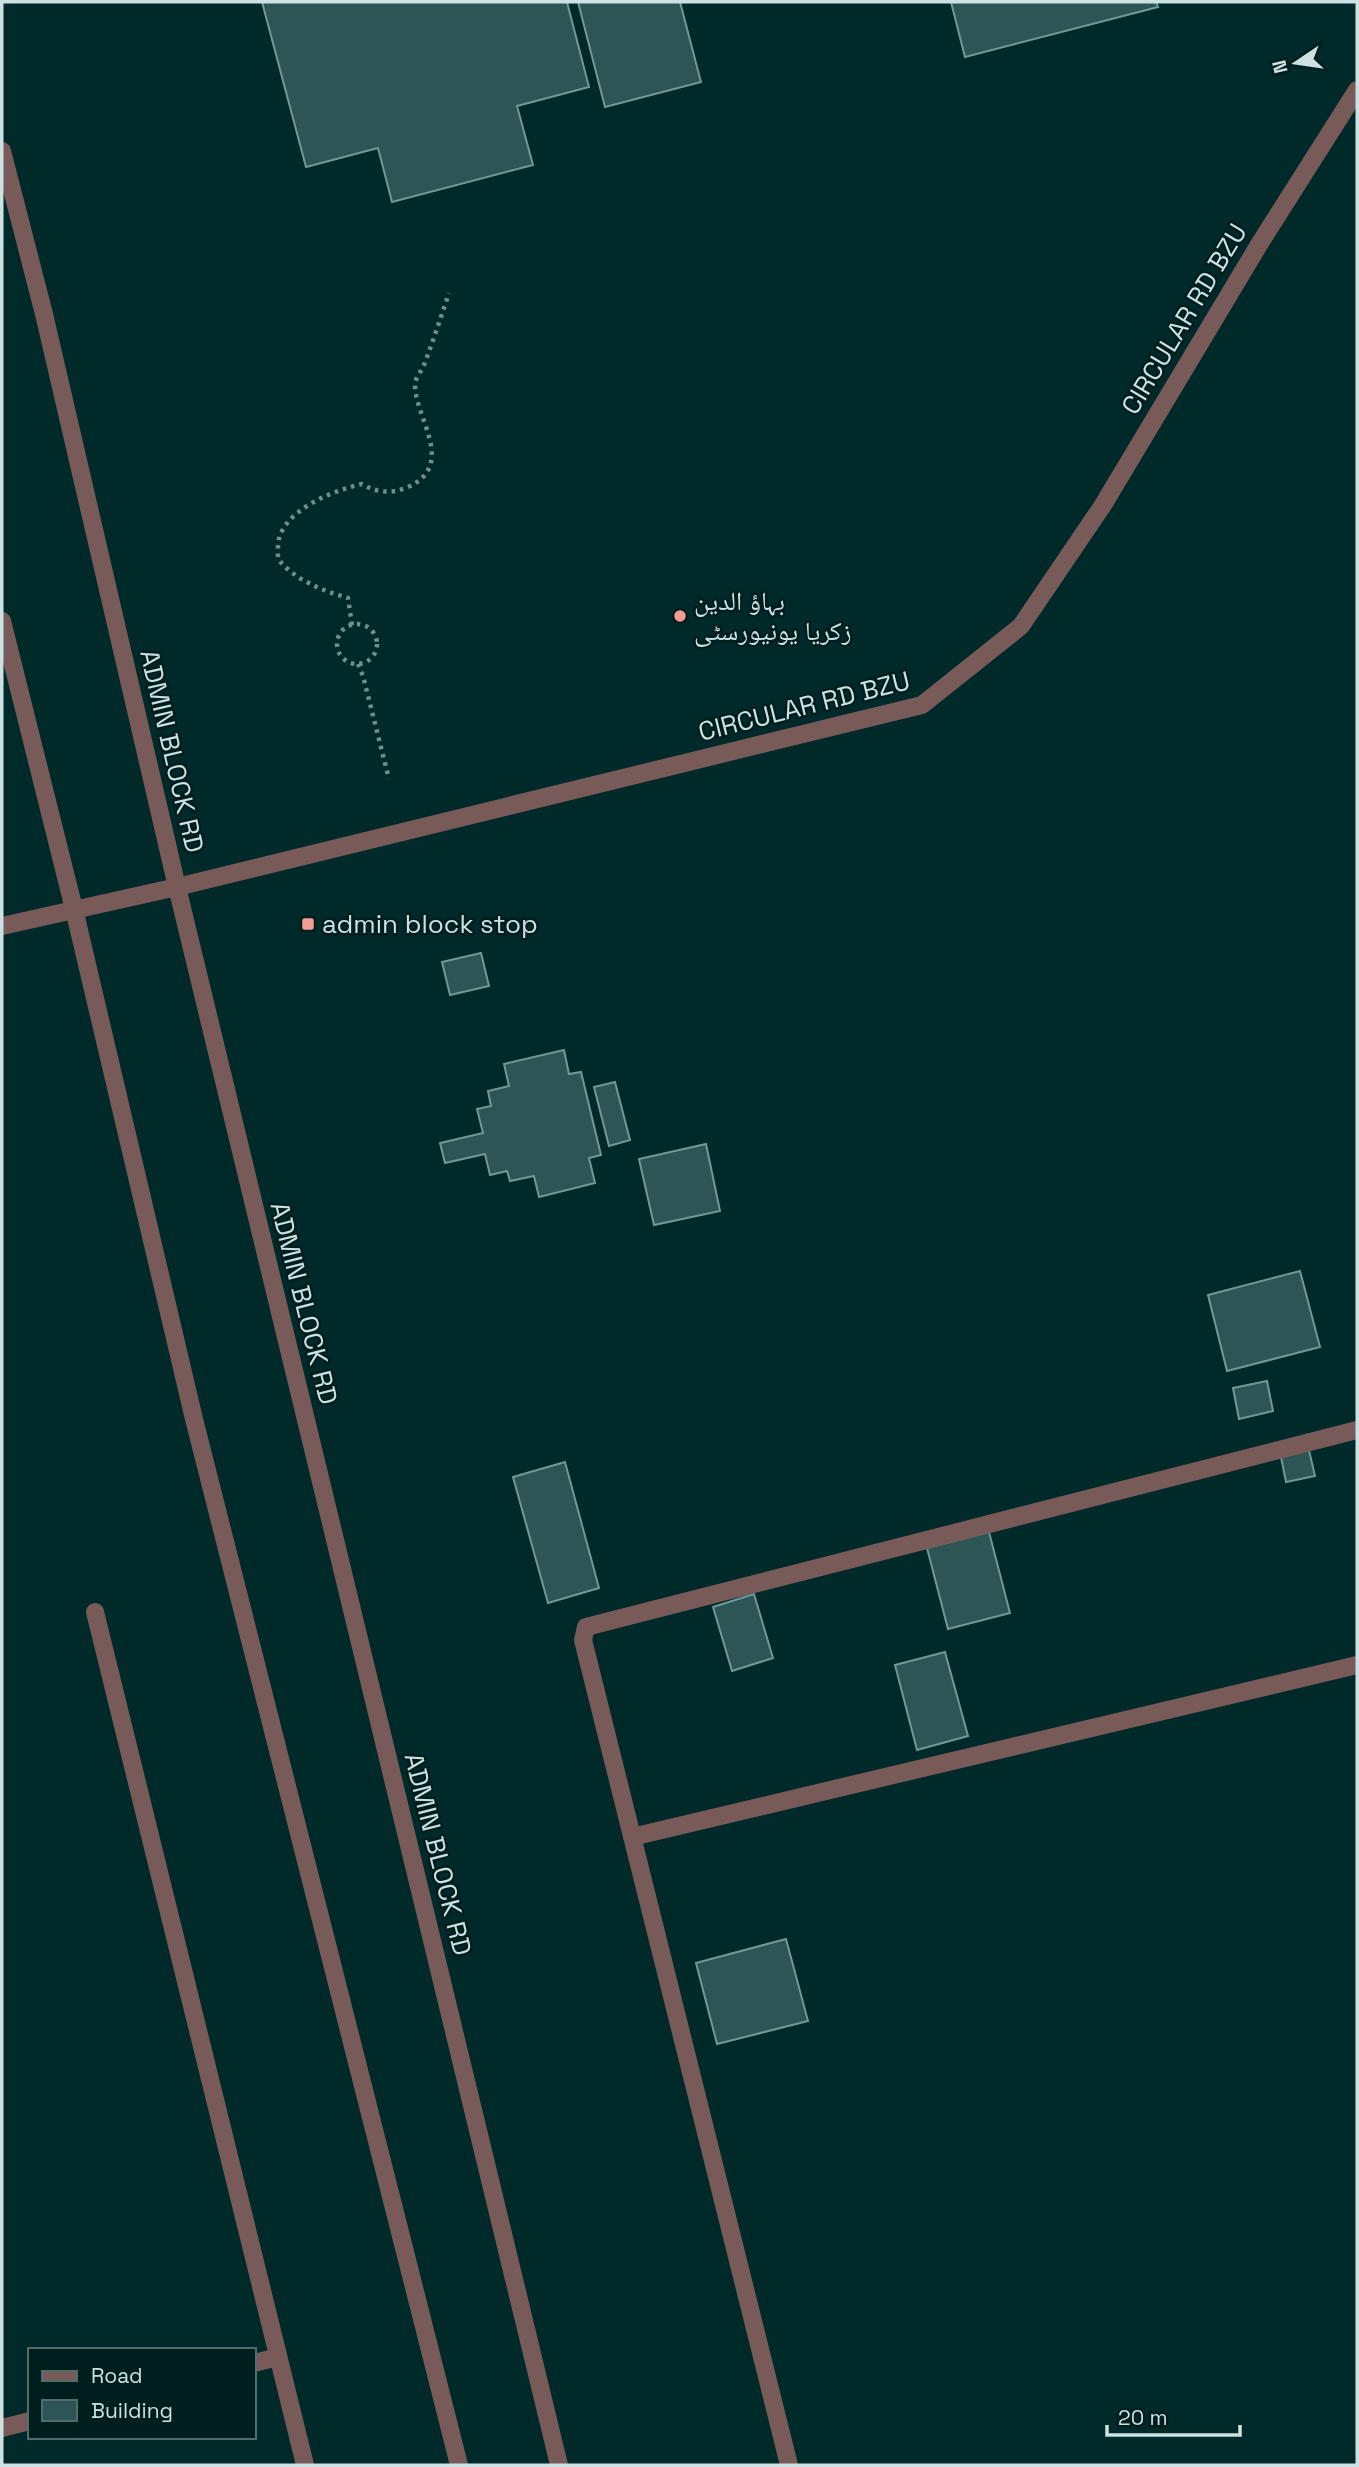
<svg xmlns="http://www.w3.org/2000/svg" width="1359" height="2467" font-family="'Space Grotesk','Noto Naskh Arabic',sans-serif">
  <rect width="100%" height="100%" fill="#002929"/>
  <g fill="#2d5555" stroke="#6f9898" stroke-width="2">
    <polygon points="262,2 567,2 589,87 517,106 533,165 392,202 378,148 306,167"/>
    <polygon points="578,2 680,2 701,82 605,107"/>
    <polygon points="951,2 1156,2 1158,7 965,57"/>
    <polygon points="481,953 489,986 450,995 442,962"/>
    <polygon points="564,1050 569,1074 581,1072 601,1155 589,1158 595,1183 539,1197 534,1176 510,1181 507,1171 490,1175 485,1154 445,1163 440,1143 483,1133 477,1109 491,1106 488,1091 509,1086 504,1064"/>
    <polygon points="615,1082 630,1140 609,1146 594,1087"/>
    <polygon points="706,1144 720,1211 654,1225 639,1159"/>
    <polygon points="1300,1271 1320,1347 1227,1371 1208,1295"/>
    <polygon points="1267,1381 1273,1411 1239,1419 1233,1388"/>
    <polygon points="1308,1446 1315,1476 1286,1482 1280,1452"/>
    <polygon points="565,1462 599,1588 548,1603 513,1477"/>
    <polygon points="989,1532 1010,1613 948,1629 927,1548"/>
    <polygon points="754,1594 773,1658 732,1671 713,1607"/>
    <polygon points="945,1652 968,1736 917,1750 895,1665"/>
    <polygon points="786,1939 808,2021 717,2044 696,1963"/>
  </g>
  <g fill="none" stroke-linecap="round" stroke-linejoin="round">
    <g stroke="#6f8e8e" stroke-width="4.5" stroke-dasharray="3.5 5" stroke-linecap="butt">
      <circle cx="357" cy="644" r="20"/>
      <path d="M352,625L348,598C321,590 295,580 278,559C278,549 277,540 282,531C295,506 335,490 362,484C377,493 392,494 408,487C457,465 415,418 415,385C415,378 421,372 424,365C433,341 441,317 449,293"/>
      <polyline points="358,664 363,676 389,779"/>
    </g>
    <g stroke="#785a58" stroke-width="18">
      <polyline points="2,151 44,314 177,887 559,2465"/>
      <polyline points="2,621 74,909 194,1419 459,2465"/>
      <polyline points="2,926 177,887 922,705 1021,626 1103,505 1260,243 1357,90"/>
      <polyline points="95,1612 305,2465"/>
      <polyline points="632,1837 1357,1665"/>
      <polyline points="254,2363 278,2357"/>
      <polyline points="2,2428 30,2421"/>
      <polyline points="789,2465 583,1640 586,1627 1357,1430"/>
    </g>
  </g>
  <g fill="#f59c96" stroke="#001e1e" stroke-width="2.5">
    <circle cx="680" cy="616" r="7"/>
    <rect x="301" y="917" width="14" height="14" rx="3.5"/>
  </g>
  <g text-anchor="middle" stroke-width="5" stroke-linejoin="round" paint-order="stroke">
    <g font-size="26" fill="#cce1e1" stroke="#001e1e">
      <text transform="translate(1184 319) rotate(-59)" y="9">CIRCULAR RD BZU</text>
      <text transform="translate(804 706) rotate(-14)" y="9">CIRCULAR RD BZU</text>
      <text transform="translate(172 751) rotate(77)" y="9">ADMIN BLOCK RD</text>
      <text transform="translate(304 1303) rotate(76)" y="9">ADMIN BLOCK RD</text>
      <text transform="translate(438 1854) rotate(76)" y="9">ADMIN BLOCK RD</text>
    </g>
    <g font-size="26" fill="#cce1e1" stroke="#001e1e" text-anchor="start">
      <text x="694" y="610">بہاؤ الدین<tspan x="694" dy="30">زکریا یونیورسٹی</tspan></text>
      <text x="322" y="933">admin block stop</text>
    </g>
  </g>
  <rect width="1359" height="2467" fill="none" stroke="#cce1e1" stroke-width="7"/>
  <rect x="28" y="2348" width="228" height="91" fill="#001e1e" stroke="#526c6c" stroke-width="2"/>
  <rect x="42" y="2371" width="35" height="10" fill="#785a58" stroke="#526c6c" stroke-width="2"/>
  <text x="91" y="2383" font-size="21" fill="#cce1e1">Road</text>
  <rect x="42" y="2400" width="35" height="21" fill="#2d5555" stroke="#526c6c" stroke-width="2"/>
  <text x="91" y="2418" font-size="21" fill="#cce1e1">Building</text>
  <g transform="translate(1296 63) rotate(257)" stroke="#001e1e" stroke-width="5" paint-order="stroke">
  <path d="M0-5L12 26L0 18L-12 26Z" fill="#cce1e1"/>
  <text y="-10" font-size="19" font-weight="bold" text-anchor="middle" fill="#cce1e1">N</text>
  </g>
  <path d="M1107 2425v10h133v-10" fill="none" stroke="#cce1e1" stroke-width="3.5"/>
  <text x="1118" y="2425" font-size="21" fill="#cce1e1" stroke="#001e1e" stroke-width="5" paint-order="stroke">20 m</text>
</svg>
